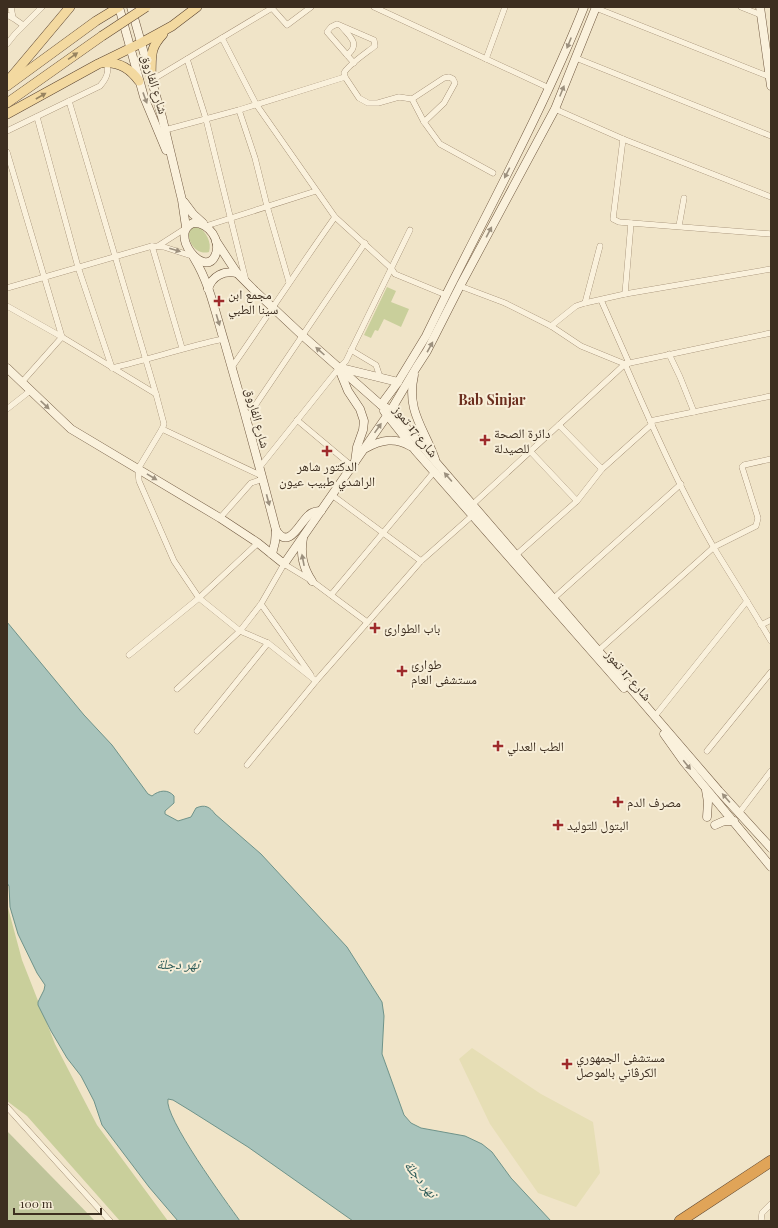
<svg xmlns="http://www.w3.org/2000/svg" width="778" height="1228" font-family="'Playfair Display','Noto Naskh Arabic',serif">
  <rect width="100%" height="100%" fill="#f0e4c8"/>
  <polygon fill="#e6deb5" points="472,1048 541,1094 593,1122 600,1173 576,1207 538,1193 490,1124 459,1059"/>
  <g fill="#c9cf9b">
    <path d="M198,226C206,232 212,242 209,252C196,256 184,239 191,228Z"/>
    <polygon points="387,287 396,291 391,302 409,309 401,327 384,319 378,331 375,330 371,338 364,335"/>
    <polygon points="7,904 22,960 55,1044 97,1125 168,1221 120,1221 27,1116 7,1101"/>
  </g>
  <polygon fill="#bfc49a" points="7,1131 95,1221 7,1221"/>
  <path fill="#a9c4bc" stroke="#6f938a" d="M7,622L84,715L112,745L148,794L152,796C159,790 168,789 174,796V803L165,811V814L178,821L191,817L196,808C205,804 210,807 215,814L261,854L347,947L382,1002L384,1016L382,1054L404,1115L411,1123L421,1128L465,1136L482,1144L492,1152L511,1178L551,1221H353L248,1147L191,1111L173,1100L168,1099C163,1116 227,1203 240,1221H178L149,1187L102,1125L94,1101L81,1076L67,1058L51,1031L38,1005V1002L44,990L45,985L37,973L18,934L10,907L9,886L7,883Z"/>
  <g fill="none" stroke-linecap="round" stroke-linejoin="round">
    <defs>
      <g id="street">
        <polyline points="11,7 13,18"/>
        <polyline points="271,7 287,25 311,7"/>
        <polyline points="374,7 549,88"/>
        <polyline points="741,7 761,15"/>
        <polyline points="596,8 770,77"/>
        <polyline points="7,15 13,18 23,25"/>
        <path d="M342,27C350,37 361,44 347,55"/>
        <polyline points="222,38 256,104 335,217 391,268 395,274 446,295"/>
        <polyline points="7,44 15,34 42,7"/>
        <polyline points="576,58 771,136"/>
        <polyline points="187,59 206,119 246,281"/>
        <polyline points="486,59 505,7"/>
        <path d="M345,77L344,73C348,65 366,53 375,46L374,40L337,24L331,27L327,32L354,63"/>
        <polyline points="152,80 272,8"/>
        <polyline points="412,99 444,78 449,77 453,79 455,83 444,103 424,122"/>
        <polyline points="69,101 156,394 164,424 162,429 138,469 139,481 174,561 199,598 240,631 268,643 316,681"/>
        <polyline points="555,109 623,139 771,197"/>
        <polyline points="239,110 255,158 267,206 289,282"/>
        <polyline points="37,117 78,267 112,368"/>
        <polyline points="165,130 239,110 345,77 359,98 368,103 378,103 399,97 412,99 424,122 440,144 493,173"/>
        <path d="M7,131L100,86C106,79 110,72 106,62"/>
        <polyline points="623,139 613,219 619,222 631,223 771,234"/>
        <polyline points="7,152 62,337 22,382"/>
        <polyline points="206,226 316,191"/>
        <polyline points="679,226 684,198"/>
        <polyline points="152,246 182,348"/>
        <polyline points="158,246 186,228"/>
        <path d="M460,286L505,303L551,326L581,346L625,364C652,426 680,489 714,548C733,579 753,610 771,641"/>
        <polyline points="7,288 152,246 164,247 192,256"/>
        <polyline points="625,294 631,223"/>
        <polyline points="601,300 629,363"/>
        <polyline points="585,303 600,246"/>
        <polyline points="7,306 62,337 156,394"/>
        <polyline points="551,326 576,306 585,303 625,294 771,269"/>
        <polyline points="351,350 376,365 380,377"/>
        <polyline points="669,354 680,377 694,412"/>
        <path d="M232,367C267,317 300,266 335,217"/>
        <path d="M112,368C150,359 186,347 223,339"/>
        <polyline points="7,409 30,391"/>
        <polyline points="246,419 365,243"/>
        <polyline points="297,420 353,467"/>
        <polyline points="650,421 771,396"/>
        <polyline points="559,425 602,469"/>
        <polyline points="162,429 262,476"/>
        <polyline points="530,451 577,501"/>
        <polyline points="259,468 339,368 346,361 410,230"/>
        <polyline points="332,495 421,561"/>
        <polyline points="472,505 625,364 771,333"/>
        <polyline points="220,518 251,483 263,479"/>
        <polyline points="516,555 577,501 602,469 652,424"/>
        <polyline points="331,595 434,472"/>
        <polyline points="554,598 681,484"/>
        <polyline points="261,604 311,675"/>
        <polyline points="761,625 771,620"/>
        <polyline points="599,650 714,547 756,526 758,518 742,467 744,465 771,459"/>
        <polyline points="129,655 199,598 258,543"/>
        <polyline points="177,689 240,631 261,604 284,564 312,581 367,622"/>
        <polyline points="655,716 747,601"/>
        <polyline points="197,731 268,643"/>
        <polyline points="707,751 771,672"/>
        <polyline points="247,765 316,681 421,561 473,515"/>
        <polyline points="739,813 771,771"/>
        <polyline points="7,1107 110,1221"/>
        <polyline points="761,1221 762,1213 771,1204"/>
      </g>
      <g id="secondary">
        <polyline points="119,7 144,97 166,150"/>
        <polyline points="131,7 162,117 182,200 186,227"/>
        <polyline points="760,7 771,86"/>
        <polyline points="184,202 193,214 203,223"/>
        <path d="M193,223C209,222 222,241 215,256C204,279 168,233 193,223Z"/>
        <polyline points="216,241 237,273 255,291 303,336 381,405 391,410 719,791 771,848"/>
        <path d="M194,258C210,284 216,315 225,344C243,406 260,468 276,530C289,551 300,522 309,515C312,512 317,511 321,511"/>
        <path d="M208,289C212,276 224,270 237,273"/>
        <polyline points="7,368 71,429 220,518 258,543 284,564 391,410 416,368 427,351 460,286 555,109 596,7"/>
        <polyline points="341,368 398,382"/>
        <polyline points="339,369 348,391 360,409 364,421 363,430 357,447 355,462"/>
        <path d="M414,375C406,411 424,428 435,459"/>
        <path d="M381,405L398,382L426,336L447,293C494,199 545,105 584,7"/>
        <polyline points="384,411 415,450 624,688"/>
        <path d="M366,448C381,440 395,437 410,446"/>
        <path d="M303,538C300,554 303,568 312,581"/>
        <polyline points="272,554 275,542 276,530"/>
        <polyline points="664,734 684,762 771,867"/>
        <polyline points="706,790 708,802 707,817"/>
        <polyline points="715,825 724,821 734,821"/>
      </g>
      <g id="primary">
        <path d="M101,63C117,61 130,68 139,81"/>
        <path d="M151,75C152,56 149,49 163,34"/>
        <polyline points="7,82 70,7"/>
        <polyline points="7,86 96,21 119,7"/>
        <polyline points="7,103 102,36"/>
        <polyline points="7,114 98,64 141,43 172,26 197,7"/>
      </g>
      <polyline id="highway" points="680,1221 771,1161"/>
    </defs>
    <use href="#street" stroke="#8d765c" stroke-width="6"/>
    <use href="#secondary" stroke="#6f573f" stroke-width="9"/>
    <use href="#primary" stroke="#5b4430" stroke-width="10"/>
    <use href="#highway" stroke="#5b4430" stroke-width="12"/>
    <use href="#street" stroke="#faf1dc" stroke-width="5.5"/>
    <use href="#secondary" stroke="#faf1dc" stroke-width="8"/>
    <use href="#primary" stroke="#f3d9a0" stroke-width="9"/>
    <use href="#highway" stroke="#e0a458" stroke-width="11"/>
    <defs>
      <polyline id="primary-bridge" points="102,36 146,7"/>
    </defs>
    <use href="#primary-bridge" stroke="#5b4430" stroke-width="10" stroke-linecap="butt"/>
    <use href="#primary-bridge" stroke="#f3d9a0" stroke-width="9"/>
  </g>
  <defs><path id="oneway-solid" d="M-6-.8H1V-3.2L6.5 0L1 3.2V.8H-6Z"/></defs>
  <g fill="#9c907e">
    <use href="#oneway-solid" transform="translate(569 43) rotate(112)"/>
    <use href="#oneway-solid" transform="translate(562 91) rotate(-68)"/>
    <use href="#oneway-solid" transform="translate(145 98) rotate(70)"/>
    <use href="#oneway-solid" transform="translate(507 173) rotate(117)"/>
    <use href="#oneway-solid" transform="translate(489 232) rotate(-62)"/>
    <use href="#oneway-solid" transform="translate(175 250) rotate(16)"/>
    <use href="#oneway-solid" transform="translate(218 320) rotate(73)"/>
    <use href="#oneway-solid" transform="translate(430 347) rotate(-61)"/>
    <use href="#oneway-solid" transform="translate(320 351) rotate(-138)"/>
    <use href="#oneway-solid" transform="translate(45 405) rotate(43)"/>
    <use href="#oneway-solid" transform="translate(378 428) rotate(-55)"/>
    <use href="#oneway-solid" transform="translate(152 477) rotate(31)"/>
    <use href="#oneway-solid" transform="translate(448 477) rotate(-131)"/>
    <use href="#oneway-solid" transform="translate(268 500) rotate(75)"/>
    <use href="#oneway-solid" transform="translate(303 560) rotate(-101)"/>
    <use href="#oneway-solid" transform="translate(687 765) rotate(51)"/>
    <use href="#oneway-solid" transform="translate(726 798) rotate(-131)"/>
  </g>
  <g fill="#988460">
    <use href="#oneway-solid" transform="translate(73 56) rotate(-35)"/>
    <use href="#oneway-solid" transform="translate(41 96) rotate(-30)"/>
  </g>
  <g fill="#9e2a2b" stroke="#f7eed8" stroke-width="1.5">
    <path d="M217 295h4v4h4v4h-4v4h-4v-4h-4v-4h4z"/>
    <path d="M483 434h4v4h4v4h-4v4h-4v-4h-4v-4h4z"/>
    <path d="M325 445h4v4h4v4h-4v4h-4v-4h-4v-4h4z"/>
    <path d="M373 622h4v4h4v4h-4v4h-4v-4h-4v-4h4z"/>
    <path d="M400 665h4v4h4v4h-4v4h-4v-4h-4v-4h4z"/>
    <path d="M496 740h4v4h4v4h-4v4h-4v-4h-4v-4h4z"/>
    <path d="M616 796h4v4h4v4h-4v4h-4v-4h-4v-4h4z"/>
    <path d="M556 819h4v4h4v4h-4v4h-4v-4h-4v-4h4z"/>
    <path d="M565 1058h4v4h4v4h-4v4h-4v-4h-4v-4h4z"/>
  </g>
  <g text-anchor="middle" stroke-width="4" stroke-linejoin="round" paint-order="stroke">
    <g font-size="13" fill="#3d2e20" stroke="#f7eed8">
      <text transform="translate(155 84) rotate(73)" y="5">شارع الفاروق</text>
      <text transform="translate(258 418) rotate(75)" y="5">شارع الفاروق</text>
      <text transform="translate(416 431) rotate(51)" y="5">شارع 17 تموز</text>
      <text transform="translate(629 675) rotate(49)" y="5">شارع 17 تموز</text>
    </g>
    <g font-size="13" fill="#3d2e20" stroke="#f7eed8" text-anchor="start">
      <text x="228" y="299">مجمع ابن<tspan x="228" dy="15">سينا الطبي</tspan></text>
      <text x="494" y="438">دائرة الصحة<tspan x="494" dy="15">للصيدلة</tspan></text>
      <text x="327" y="471" text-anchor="middle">الدكتور شاهر<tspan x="327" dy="15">الراشدي طبيب عيون</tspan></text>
      <text x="384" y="633">باب الطوارئ</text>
      <text x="411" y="669">طوارئ<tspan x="411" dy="15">مستشفى العام</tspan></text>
      <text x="507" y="751">الطب العدلي</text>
      <text x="627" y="807">مصرف الدم</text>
      <text x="567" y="830">البتول للتوليد</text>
      <text x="576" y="1062">مستشفى الجمهوري<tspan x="576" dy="15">الكرڤاني بالموصل</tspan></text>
    </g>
    <g font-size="14" font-weight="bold" fill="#6b2e1e" stroke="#f7eed8">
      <text x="492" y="405">Bab Sinjar</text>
    </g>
    <g font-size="14" font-style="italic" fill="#2f5d5a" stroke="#f7eed8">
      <text x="178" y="969">نهر دجلة</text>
      <text transform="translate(421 1179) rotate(51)" y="5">نهر دجلة</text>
    </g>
  </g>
  <rect width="778" height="1228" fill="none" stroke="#3d2e20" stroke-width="16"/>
  <path d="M14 1208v6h87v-6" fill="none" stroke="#3d2e20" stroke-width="2"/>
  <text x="20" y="1208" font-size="12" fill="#3d2e20" stroke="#f7eed8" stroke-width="3" paint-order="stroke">100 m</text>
</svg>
